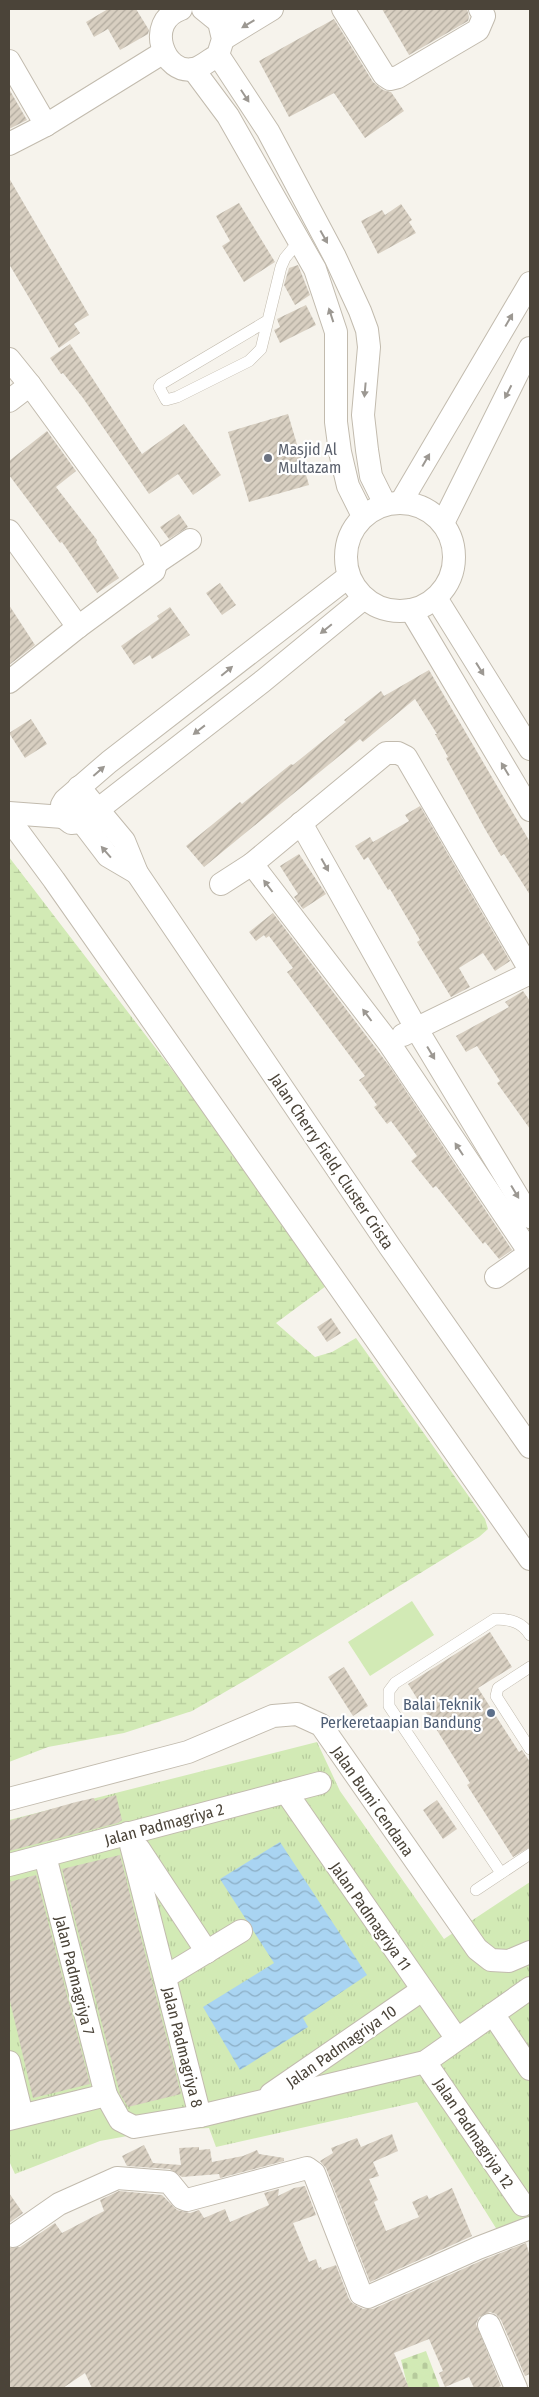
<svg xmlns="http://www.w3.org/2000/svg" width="539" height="2397" font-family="'Fira Sans Condensed',sans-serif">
  <defs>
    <pattern id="grass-tufts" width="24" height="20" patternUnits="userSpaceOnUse" patternTransform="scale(1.25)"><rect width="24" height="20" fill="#d2eab5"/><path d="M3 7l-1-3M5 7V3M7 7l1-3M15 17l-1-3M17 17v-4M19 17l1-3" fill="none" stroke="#b6ca9c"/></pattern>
    <pattern id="wetland-marsh" width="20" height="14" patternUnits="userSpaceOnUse" patternTransform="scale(1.25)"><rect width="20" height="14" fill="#d2eab5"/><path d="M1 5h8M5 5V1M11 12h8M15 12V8" fill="none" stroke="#b6ca9c"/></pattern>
    <pattern id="cemetery-stones" width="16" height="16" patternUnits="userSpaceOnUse" patternTransform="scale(1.25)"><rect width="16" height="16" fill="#d2eab5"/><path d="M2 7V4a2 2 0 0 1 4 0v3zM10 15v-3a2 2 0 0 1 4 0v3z" fill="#b6ca9c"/></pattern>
    <pattern id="water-waves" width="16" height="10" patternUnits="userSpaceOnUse" patternTransform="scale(1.25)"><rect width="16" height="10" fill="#a9d4f2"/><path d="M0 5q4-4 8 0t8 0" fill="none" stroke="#8caec5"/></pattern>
    <pattern id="building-hatch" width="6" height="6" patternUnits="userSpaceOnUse" patternTransform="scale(1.25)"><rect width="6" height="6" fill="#d8cfc1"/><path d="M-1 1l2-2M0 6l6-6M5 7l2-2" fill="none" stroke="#b1aa9e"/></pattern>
  </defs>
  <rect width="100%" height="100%" fill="#f6f3ec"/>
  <polygon fill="url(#grass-tufts)" points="317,1742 340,1791 444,1939 530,1882 530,2222 499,2233 417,2102 216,2147 209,2128 155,2131 100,2141 15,2174 9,2161 9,1820"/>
  <polygon fill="url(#wetland-marsh)" points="9,857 203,1110 326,1286 276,1323 315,1357 332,1352 356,1338 485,1519 488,1529 479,1537 251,1677 192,1711 124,1733 48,1747 9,1762"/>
  <polygon fill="url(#cemetery-stones)" points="426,2351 440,2388 408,2388 401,2360"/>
  <polygon fill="#d2eab5" points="412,1601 434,1635 370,1676 348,1642"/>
  <polygon fill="url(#water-waves)" points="280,1842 367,1975 303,2018 308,2027 240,2070 203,2007 274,1963 220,1879"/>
  <g fill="url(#building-hatch)">
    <polygon points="108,9 136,9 149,30 148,34 120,50 108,29 94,37 86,22"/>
    <polygon points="382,9 467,9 469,17 468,21 409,55"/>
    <polygon points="334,19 373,82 383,90 391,92 404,111 365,138 334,93 289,117 259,61"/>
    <polygon points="9,89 27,120 9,129"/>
    <polygon points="9,178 89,315 74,324 80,333 59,348 9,264"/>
    <polygon points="239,203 275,262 244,282 222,246 230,241 216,216"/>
    <polygon points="401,204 412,220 409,222 416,233 378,254 361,221 382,210 385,215"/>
    <polygon points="298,265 310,295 295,305 284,285 289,268"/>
    <polygon points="306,305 316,325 280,343 274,330 280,327 277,319"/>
    <polygon points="70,344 142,454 184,424 221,475 193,495 178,474 149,494 83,398 63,373 61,374 50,358"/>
    <polygon points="288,414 309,485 249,502 228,432"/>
    <polygon points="47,431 76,471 56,487 97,540 96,542 119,578 97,593 62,542 60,543 9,475 9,461"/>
    <polygon points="179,514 188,527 169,539 160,527"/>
    <polygon points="220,583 236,605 222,615 206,593"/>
    <polygon points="9,605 35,645 9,665"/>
    <polygon points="170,607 190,635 152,659 150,655 134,665 121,646 159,619 157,616"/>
    <polygon points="429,670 530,842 530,895 504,854 501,856 485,829 446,758 448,757 435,734 437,734 415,699 363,742 360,739 204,867 186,846 240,802 242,804 291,764 293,765 346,722 344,720 381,691 384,696"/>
    <polygon points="31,719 47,744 25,758 9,733"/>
    <polygon points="420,806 510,961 495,971 483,953 459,968 470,987 451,997 417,942 420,940 390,889 388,890 368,857 364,860 355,846 370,837 373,842 409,821 405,815"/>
    <polygon points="299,854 326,894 303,909 294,897 298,894 280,866"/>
    <polygon points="273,913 390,1067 512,1250 499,1259 485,1242 483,1244 436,1186 433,1188 411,1161 417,1156 391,1121 387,1124 374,1107 377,1105 359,1080 365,1076 287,972 293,968 269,936 266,938 264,935 256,941 249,932"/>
    <polygon points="523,991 530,1001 530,1129 497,1083 500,1081 477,1046 466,1052 456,1036 509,1007 505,1002"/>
    <polygon points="331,1318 341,1333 327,1342 317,1327"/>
    <polygon points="490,1632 512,1667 478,1688 519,1752 522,1750 530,1762 530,1847 513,1857 467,1785 470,1783 408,1684"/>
    <polygon points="344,1667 368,1706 353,1716 328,1677"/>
    <polygon points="116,1795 122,1820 118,1823 9,1851 9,1821 76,1802 94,1798 95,1801"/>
    <polygon points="437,1800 457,1829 443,1839 423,1810"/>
    <polygon points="120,1855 181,2094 128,2107 120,2094 62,1869"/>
    <polygon points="36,1875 90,2084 33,2098 9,1997 9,1882"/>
    <polygon points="392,2134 398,2151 373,2162 379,2176 369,2179 378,2200 374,2202 386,2231 419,2217 412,2202 427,2195 429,2199 452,2188 472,2236 370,2282 326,2168 320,2161 333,2153 331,2148 357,2138 361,2147"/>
    <polygon points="144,2145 153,2163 181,2165 179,2148 199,2147 199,2150 210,2149 212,2162 243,2156 257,2150 259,2154 284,2158 284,2161 220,2178 219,2174 182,2177 170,2169 127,2166 122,2156"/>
    <polygon points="305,2186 316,2215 293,2223 309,2262 316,2259 319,2268 321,2267 322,2270 336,2265 349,2299 352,2303 363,2309 373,2309 483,2260 526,2243 530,2256 530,2374 525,2376 501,2320 496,2314 490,2312 479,2317 476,2324 501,2386 496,2388 474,2388 469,2377 445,2387 439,2373 443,2371 429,2339 394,2353 409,2388 92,2388 85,2373 63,2388 9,2388 9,2248 20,2247 55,2223 62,2233 104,2211 100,2200 119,2191 162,2195 177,2210 190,2213 199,2210 204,2218 225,2209 230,2222 269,2205 264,2193 279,2189 278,2196 294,2188"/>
    <polygon points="9,2193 23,2213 9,2223"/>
  </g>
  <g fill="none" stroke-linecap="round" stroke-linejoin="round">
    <defs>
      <g id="service">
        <polyline points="267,321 161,384 159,387 166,400 177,397 249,361 261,349 281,267 285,258 299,241"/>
        <polyline points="530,1667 498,1688 496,1696 530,1749"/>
        <path d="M501,1873L389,1706V1691L395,1683L495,1619C510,1619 522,1622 530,1635"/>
        <polyline points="476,1890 530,1854"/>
      </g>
      <g id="minor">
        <path d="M181,9C144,22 164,76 194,69C202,67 211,59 218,55L223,39L219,22L203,9"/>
        <polyline points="343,9 384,75 390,79 398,77 478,30 484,16 480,9"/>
        <polyline points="219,22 240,9"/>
        <polyline points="223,39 272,9"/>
        <polyline points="218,55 268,131 335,257 360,311 367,330 369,347 363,415 367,450 371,476 385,504"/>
        <polyline points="9,61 46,125"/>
        <polyline points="193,69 228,116 315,269 336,332 336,422 340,452 348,486 363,516"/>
        <polyline points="9,144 46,125 164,52"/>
        <polyline points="9,359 30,385"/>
        <polyline points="9,401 30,385 149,548 156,563 154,571 78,627 9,682"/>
        <polyline points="401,502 530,283"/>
        <circle cx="400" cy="557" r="54"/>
        <polyline points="443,523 530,348"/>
        <polyline points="9,531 78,627"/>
        <polyline points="156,563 190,540"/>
        <polyline points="348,577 109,762 65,800 62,805 63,817 71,823 82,822 263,681 364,598"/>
        <polyline points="436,598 530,749"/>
        <polyline points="411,610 530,810"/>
        <polyline points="79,787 124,841 137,873 390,1247 530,1447"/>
        <polyline points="73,810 108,856 137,873"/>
        <polyline points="9,813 63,817"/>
        <polyline points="9,819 54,880 530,1559"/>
        <polyline points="301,823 416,1028 530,1217"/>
        <polyline points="252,864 389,1043 530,1253"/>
        <polyline points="221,884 252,864 386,753 398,753 406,757 530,970"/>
        <polyline points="403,1035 530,973"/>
        <polyline points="496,1277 530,1253"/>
        <polyline points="286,1792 457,2039"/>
        <polyline points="9,1799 188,1752 273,1716 297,1714 321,1725 477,1949 491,1960 509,1961 530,1952"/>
        <polyline points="128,1833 200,2116"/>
        <polyline points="139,1849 207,1952"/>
        <polyline points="45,1856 106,2095"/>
        <polyline points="9,1865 320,1783"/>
        <polyline points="165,1977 241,1931"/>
        <polyline points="493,2014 530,2069"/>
        <polyline points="9,2062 22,2115"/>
        <polyline points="425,2062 523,2205"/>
        <polyline points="271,2094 422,1990"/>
        <polyline points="9,2119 106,2095 120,2120 134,2127 200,2116 425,2062 530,1988"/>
        <polyline points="13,2236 59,2204 117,2178 169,2182 182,2198 187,2200 307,2168 314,2173 361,2294 368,2297 478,2248 530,2228"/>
        <polyline points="489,2325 516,2388"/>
      </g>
    </defs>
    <use href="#service" stroke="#c2bbae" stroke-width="12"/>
    <use href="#minor" stroke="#c2bbae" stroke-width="24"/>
    <use href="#service" stroke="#fff" stroke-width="11"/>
    <use href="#minor" stroke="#fff" stroke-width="22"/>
  </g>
  <defs><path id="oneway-solid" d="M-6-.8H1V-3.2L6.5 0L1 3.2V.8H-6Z" transform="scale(1.25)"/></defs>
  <g fill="#9c9892">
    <use href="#oneway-solid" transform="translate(248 24) rotate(149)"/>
    <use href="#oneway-solid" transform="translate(245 96) rotate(57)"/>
    <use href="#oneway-solid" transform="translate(324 237) rotate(61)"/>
    <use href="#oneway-solid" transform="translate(331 315) rotate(-108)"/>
    <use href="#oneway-solid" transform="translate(509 320) rotate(-60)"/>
    <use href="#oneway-solid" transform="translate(365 390) rotate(95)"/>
    <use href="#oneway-solid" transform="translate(508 392) rotate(117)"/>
    <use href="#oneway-solid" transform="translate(426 460) rotate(-60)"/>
    <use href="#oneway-solid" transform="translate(326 629) rotate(141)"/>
    <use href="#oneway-solid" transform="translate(480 669) rotate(58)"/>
    <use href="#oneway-solid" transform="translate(227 671) rotate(-40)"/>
    <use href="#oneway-solid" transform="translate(199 730) rotate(142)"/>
    <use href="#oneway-solid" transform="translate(505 769) rotate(-121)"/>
    <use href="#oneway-solid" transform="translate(99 771) rotate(-41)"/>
    <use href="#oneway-solid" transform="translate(106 852) rotate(-131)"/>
    <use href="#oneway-solid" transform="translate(325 865) rotate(61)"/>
    <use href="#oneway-solid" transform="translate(268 886) rotate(-127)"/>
    <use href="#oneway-solid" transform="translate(367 1015) rotate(-127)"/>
    <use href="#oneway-solid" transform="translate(431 1053) rotate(59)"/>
    <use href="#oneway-solid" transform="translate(459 1149) rotate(-123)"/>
    <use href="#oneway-solid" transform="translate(515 1192) rotate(59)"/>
  </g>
  <circle fill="#6b7280" stroke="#fff" stroke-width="2" cx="268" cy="458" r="5"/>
  <circle fill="#5c6f8a" stroke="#fff" stroke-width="2" cx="491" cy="1713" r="5"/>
  <g text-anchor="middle" stroke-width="4.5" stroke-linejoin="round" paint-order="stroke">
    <g font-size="16" fill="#5b616d" stroke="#fff" text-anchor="start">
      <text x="278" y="455">Masjid Al<tspan x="278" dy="18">Multazam</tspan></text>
    </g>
    <g font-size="16" fill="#4b4439" stroke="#fff">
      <text transform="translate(332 1161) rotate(56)" y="6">Jalan Cherry Field, Cluster Crista</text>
      <text transform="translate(373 1801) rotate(55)" y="6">Jalan Bumi Cendana</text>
      <text transform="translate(164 1824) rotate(-15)" y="6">Jalan Padmagriya 2</text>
      <text transform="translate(371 1916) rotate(55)" y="6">Jalan Padmagriya 11</text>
      <text transform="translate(75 1975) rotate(76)" y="6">Jalan Padmagriya 7</text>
      <text transform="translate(341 2046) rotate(-35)" y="6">Jalan Padmagriya 10</text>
      <text transform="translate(183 2047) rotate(76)" y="6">Jalan Padmagriya 8</text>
      <text transform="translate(474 2133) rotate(56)" y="6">Jalan Padmagriya 12</text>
    </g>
    <g font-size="16" fill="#4e5e75" stroke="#fff" text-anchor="end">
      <text x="481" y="1710">Balai Teknik<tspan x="481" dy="18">Perkeretaapian Bandung</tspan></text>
    </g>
  </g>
  <rect width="539" height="2397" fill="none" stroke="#4b4439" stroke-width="20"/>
</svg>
